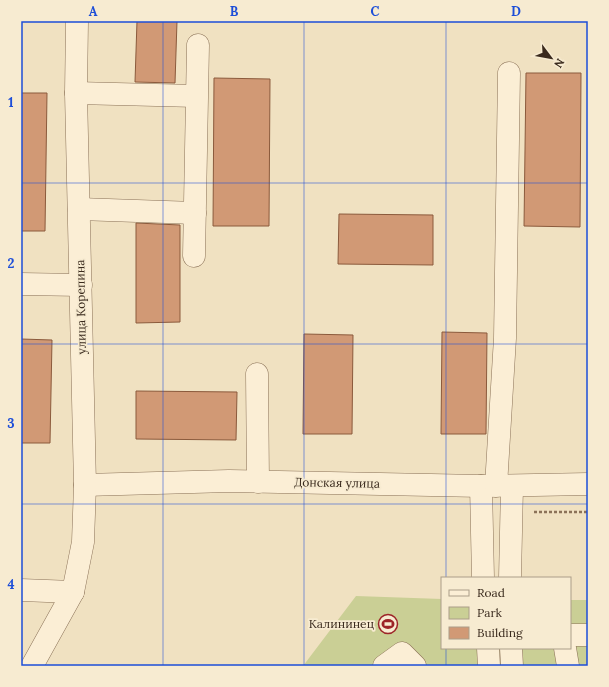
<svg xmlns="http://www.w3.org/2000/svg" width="609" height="687" font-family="Lora,serif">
  <rect width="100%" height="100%" fill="#f0e1c1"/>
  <polygon fill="#cacf95" points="356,596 442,599 442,648 570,648 570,600 588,600 588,666 303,666"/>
  <g fill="#d19975" stroke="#8b5a3c">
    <polygon points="137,21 177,21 175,83 135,82"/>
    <polygon points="526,73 581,73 580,227 524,226"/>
    <polygon points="214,78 270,79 269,226 213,226"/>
    <polygon points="21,93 47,93 45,231 21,231"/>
    <polygon points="339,214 433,215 433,265 338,264"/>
    <polygon points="136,223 180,225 180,322 136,323"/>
    <polygon points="442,332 487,333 486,434 441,434"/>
    <polygon points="304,334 353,335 352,434 303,434"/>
    <polygon points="21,339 52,340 50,443 21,443"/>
    <polygon points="136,391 237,392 236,440 136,439"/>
  </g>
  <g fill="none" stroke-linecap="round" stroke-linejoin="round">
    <defs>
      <g id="minor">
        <polyline points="76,93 196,96"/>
        <polyline points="79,209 195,213"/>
        <polyline points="194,256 198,45"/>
        <polyline points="21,284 81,285"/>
        <polyline points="257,374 258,482"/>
        <polyline points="85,485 229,481 481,486 588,484"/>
        <polyline points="481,486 483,578"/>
        <polyline points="496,486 505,338 509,73"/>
        <polyline points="510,578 512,486"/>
        <polyline points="21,590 73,592"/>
        <polyline points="570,635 588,635"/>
        <polyline points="488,648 489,666"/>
        <polyline points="511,648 512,666"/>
        <polyline points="565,648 568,666"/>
        <polyline points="32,666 73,592 83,542 85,485 76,93 77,21"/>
        <polyline points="384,666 402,653 415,666"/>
      </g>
    </defs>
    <use href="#minor" stroke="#8b7258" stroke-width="23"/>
    <polyline stroke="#8b7258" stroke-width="2.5" stroke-dasharray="3 2" stroke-linecap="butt" points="534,512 588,512"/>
    <use href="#minor" stroke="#fbeed5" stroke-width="22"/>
  </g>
  <path fill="none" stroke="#1d4ed8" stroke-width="1" stroke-opacity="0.55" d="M163,21V666M304,21V666M446,21V578M21,183H588M21,344H588M21,504H588M446,648V666"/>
  <defs>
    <symbol id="stadium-ring" viewBox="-11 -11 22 22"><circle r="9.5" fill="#f7ebd1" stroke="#9d2428" stroke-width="1.5"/><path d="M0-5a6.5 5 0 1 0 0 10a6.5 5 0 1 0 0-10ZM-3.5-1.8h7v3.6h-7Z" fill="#9d2428"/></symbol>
  </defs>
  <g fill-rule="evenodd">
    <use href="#stadium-ring" x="377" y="613" width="22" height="22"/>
  </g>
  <g text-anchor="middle" stroke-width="3.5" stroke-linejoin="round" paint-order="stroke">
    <g font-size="12" fill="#3a2a1d" stroke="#f7ebd1">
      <text transform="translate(81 307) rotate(-91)" y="4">улица Корепина</text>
      <text transform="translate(337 483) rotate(1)" y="4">Донская улица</text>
    </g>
    <g font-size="12" fill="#3a2a1d" stroke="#f7ebd1" text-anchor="end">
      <text x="374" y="628">Калининец</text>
    </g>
  </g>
  <rect width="609" height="687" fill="none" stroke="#f7ebd1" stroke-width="44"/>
  <rect x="441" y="577" width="130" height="72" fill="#f7ebd1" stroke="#ab9e89"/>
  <rect x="449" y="590" width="20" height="6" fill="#fbeed5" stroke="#ab9e89"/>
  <text x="477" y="597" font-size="12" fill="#3a2a1d">Road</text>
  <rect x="449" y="607" width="20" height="12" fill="#cacf95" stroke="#ab9e89"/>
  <text x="477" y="617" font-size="12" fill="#3a2a1d">Park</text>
  <rect x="449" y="627" width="20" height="12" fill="#d19975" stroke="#ab9e89"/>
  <text x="477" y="637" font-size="12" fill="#3a2a1d">Building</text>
  <g transform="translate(551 58) rotate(122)" stroke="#f7ebd1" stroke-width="3" paint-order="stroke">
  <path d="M0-3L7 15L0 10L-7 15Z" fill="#3a2a1d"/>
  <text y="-6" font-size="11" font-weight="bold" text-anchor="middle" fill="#3a2a1d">N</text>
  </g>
  <rect x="22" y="22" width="565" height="643" fill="none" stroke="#1d4ed8" stroke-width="1.5"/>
  <g font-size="13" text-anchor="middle" font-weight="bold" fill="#1d4ed8">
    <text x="93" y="16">A</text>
    <text x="234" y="16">B</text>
    <text x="375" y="16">C</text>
    <text x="516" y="16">D</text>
    <text x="11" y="107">1</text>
    <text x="11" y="268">2</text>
    <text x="11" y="428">3</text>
    <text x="11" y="589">4</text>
  </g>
</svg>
